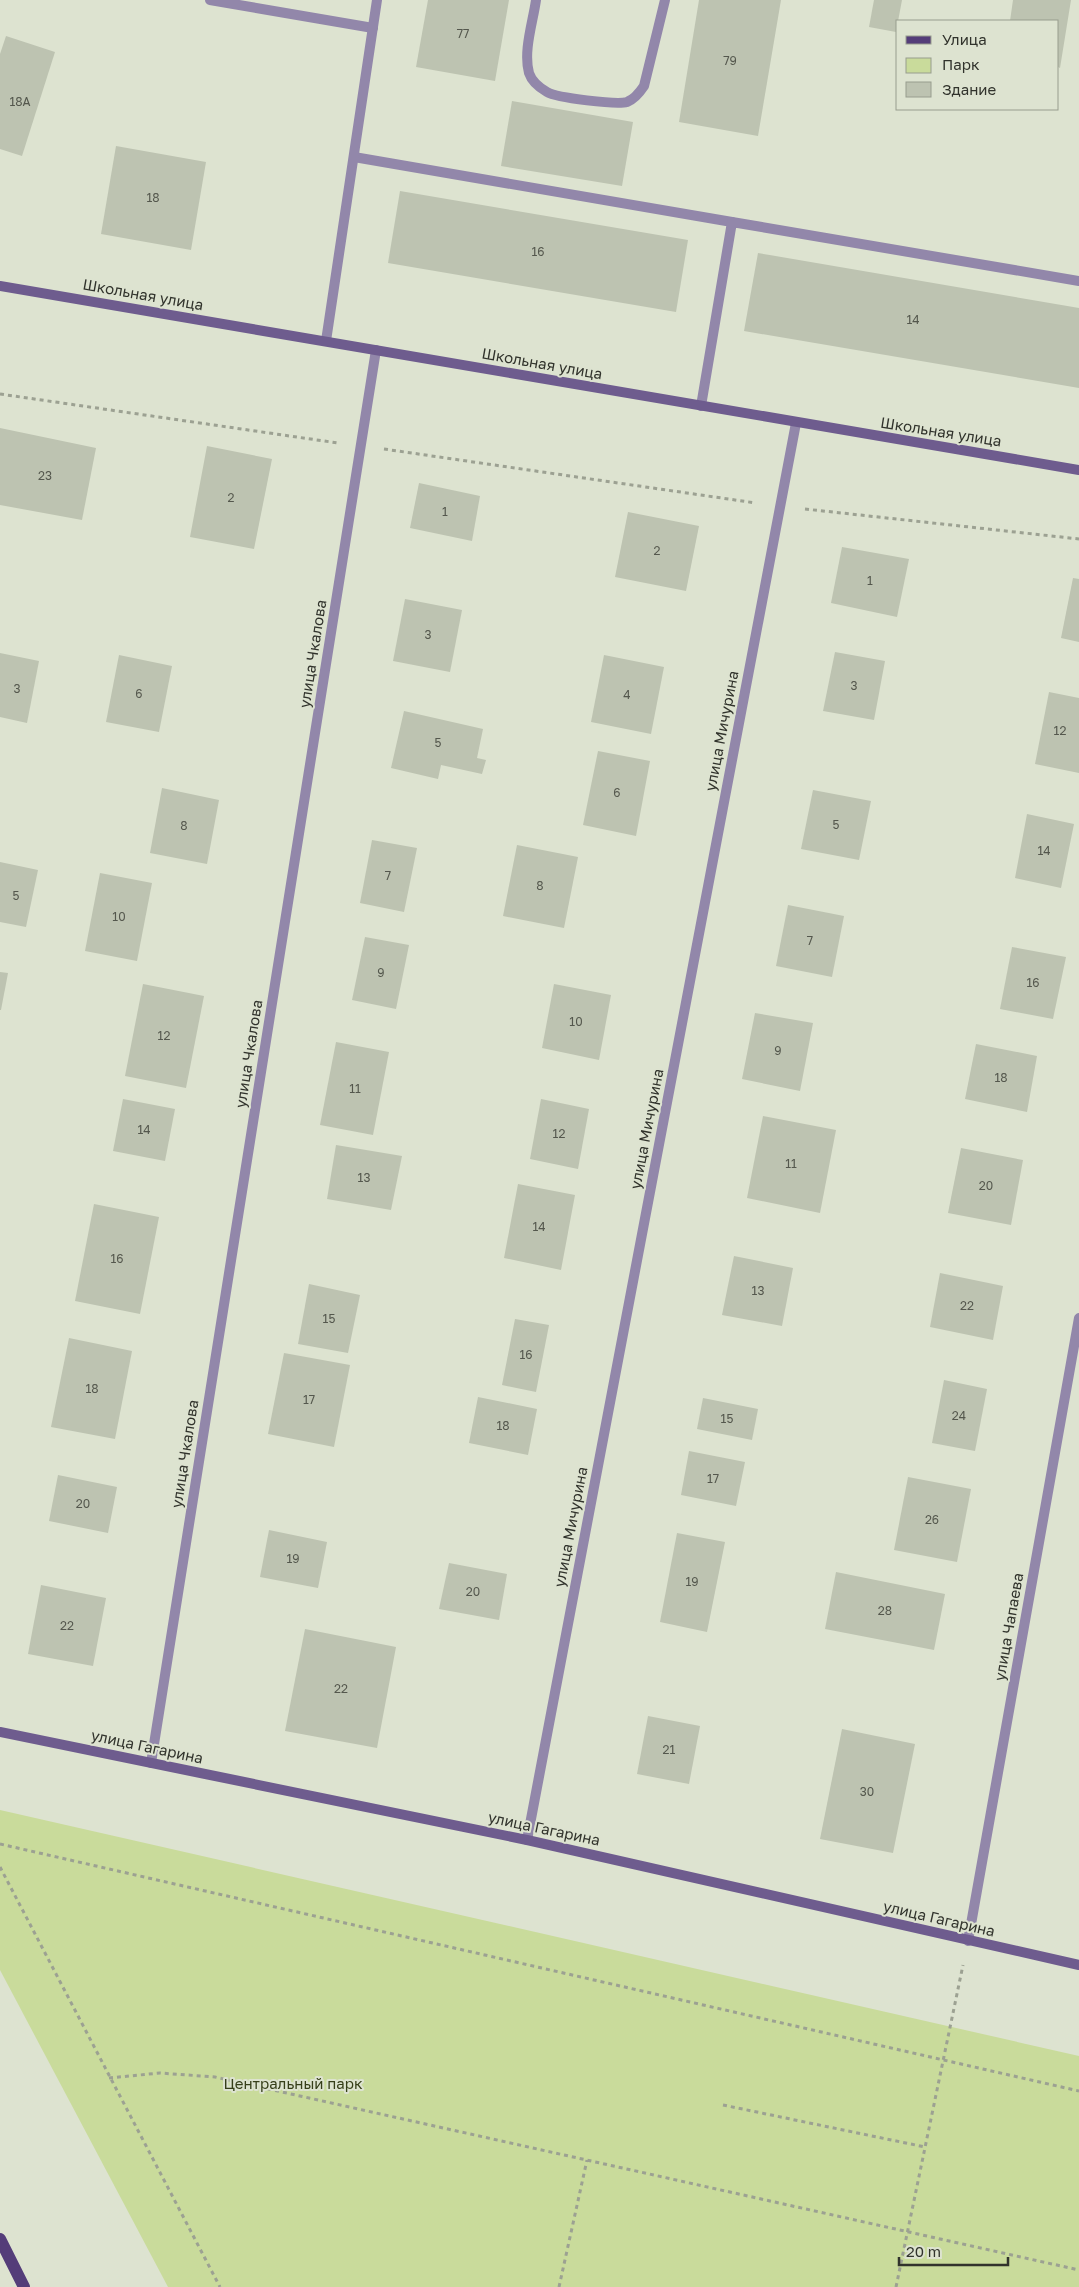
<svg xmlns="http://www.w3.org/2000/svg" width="1079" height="2287" font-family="'Golos Text',sans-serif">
  <rect width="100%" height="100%" fill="#dde3d0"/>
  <polygon fill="#c9db9b" points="0,1810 1079,2056 1079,2287 168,2287 0,1970"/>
  <g fill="#bdc3b1">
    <polygon points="428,0 509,0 495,81 416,67"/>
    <polygon points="699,0 781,0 758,136 679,122"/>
    <polygon points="874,0 902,0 896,32 869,27"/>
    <polygon points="1013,0 1071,0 1060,68 1058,67 1058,21 1010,21"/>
    <polygon points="6,36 55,52 22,156 0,149 0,54"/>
    <polygon points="512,101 633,122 622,186 501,166"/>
    <polygon points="116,146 206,162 191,250 101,234"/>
    <polygon points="400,191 688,240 676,312 388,263"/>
    <polygon points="758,253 1079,308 1079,388 744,331"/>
    <polygon points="0,428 96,448 82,520 0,505"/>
    <polygon points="207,446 272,459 254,549 190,537"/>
    <polygon points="419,483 480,496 472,541 410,528"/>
    <polygon points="628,512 699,526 686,591 615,577"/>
    <polygon points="842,547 909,559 897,617 831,603"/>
    <polygon points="1073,578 1079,579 1079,642 1061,638"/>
    <polygon points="405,599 462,610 450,672 393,661"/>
    <polygon points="835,652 885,661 874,720 823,711"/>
    <polygon points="0,653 39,661 27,723 0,717"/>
    <polygon points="119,655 172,666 159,732 106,722"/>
    <polygon points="604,655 664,667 651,734 591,722"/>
    <polygon points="1049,692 1079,698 1079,773 1035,764"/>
    <polygon points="404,711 483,729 477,758 486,760 482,774 441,765 438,779 391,768"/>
    <polygon points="598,751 650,761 636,836 583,825"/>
    <polygon points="162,788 219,800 207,864 150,853"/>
    <polygon points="813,790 871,801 859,860 801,849"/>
    <polygon points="1027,814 1074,824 1061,888 1015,878"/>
    <polygon points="372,840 417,848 404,912 360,903"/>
    <polygon points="517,845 578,857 564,928 503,916"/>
    <polygon points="0,862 38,870 26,927 0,922"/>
    <polygon points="100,873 152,883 137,961 85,951"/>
    <polygon points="788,905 844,916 832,977 776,966"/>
    <polygon points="365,937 409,945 396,1009 352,1000"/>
    <polygon points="1012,947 1066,957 1053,1019 1000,1009"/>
    <polygon points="0,972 8,973 1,1010 0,1010"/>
    <polygon points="143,984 204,996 186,1088 125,1076"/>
    <polygon points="554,984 611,995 599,1060 542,1048"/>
    <polygon points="755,1013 813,1023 800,1091 742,1079"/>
    <polygon points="336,1042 389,1052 373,1135 320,1125"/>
    <polygon points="976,1044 1037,1056 1027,1112 965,1099"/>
    <polygon points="123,1099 175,1109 165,1161 113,1151"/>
    <polygon points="541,1099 589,1109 578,1169 530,1159"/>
    <polygon points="763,1116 836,1130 820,1213 747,1198"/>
    <polygon points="336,1145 402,1156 391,1210 327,1199"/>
    <polygon points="961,1148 1023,1160 1011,1225 948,1213"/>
    <polygon points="518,1184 575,1195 561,1270 504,1258"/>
    <polygon points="94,1204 159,1217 140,1314 75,1301"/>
    <polygon points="734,1256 793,1268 782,1326 722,1315"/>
    <polygon points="940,1273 1003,1286 993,1340 930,1327"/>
    <polygon points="309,1284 360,1295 348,1353 298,1344"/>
    <polygon points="515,1319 549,1325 536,1392 502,1385"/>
    <polygon points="69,1338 132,1351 115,1439 51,1427"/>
    <polygon points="284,1353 350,1365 334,1447 268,1434"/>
    <polygon points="944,1380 987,1389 975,1451 932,1443"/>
    <polygon points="478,1397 537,1409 528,1455 469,1443"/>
    <polygon points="703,1398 758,1409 752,1440 697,1429"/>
    <polygon points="689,1451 745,1462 736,1506 681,1495"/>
    <polygon points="58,1475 117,1487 108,1533 49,1521"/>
    <polygon points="908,1477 971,1489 957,1562 894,1550"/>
    <polygon points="269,1530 327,1542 318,1588 260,1577"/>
    <polygon points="677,1533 725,1542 707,1632 660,1622"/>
    <polygon points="449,1563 507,1574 499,1620 439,1609"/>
    <polygon points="836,1572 945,1594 934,1650 825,1629"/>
    <polygon points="41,1585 106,1598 93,1666 28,1654"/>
    <polygon points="305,1629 396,1647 377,1748 285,1731"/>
    <polygon points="648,1716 700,1726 689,1784 637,1774"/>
    <polygon points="842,1729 915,1744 893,1853 820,1839"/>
  </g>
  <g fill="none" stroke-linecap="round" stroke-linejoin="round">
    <g stroke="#9ca192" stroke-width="3" stroke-dasharray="4 4" stroke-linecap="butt">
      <polyline points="0,394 338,443"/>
      <polyline points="384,449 756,503"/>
      <polyline points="805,509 1079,539"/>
      <polyline points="0,1844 1079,2091"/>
      <polyline points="0,1867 220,2287"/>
      <polyline points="109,2078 160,2073 215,2077 1079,2270"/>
      <polyline points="723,2105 925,2147"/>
      <polyline points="559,2287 587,2160"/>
      <polyline points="896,2287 963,1965"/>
    </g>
    <g stroke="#9287aa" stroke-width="10">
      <polyline points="210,0 373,28"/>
      <path d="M536,0C533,22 523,51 529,73C532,82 540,88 547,92C557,98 617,105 627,102C635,99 640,92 644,86L665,0"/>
      <polyline points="354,157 732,222"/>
      <polyline points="701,406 732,222 1079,281"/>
    </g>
    <g stroke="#9287aa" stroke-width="10">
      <polyline points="326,341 377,0"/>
      <polyline points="151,1763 376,350"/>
      <polyline points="527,1840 796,423"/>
      <polyline points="968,1941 1079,1318"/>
    </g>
    <g stroke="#6e5c8e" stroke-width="10">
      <polyline points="0,286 1079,470"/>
      <polyline points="0,1732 527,1840 1079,1965"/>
    </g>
    <polyline stroke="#543d79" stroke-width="12" points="0,2239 24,2287"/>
  </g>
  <g text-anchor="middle" stroke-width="4" stroke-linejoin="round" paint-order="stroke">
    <g font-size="12" fill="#54574d">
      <text x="463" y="38">77</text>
      <text x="730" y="65">79</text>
      <text x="20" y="106">18А</text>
      <text x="153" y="202">18</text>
      <text x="538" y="256">16</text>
      <text x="913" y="324">14</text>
      <text x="45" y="480">23</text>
      <text x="231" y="502">2</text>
      <text x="445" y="516">1</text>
      <text x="657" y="555">2</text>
      <text x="870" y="585">1</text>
      <text x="428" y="639">3</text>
      <text x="854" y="690">3</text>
      <text x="17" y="693">3</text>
      <text x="139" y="698">6</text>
      <text x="627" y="699">4</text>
      <text x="1060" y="735">12</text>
      <text x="438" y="747">5</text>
      <text x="617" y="797">6</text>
      <text x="836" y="829">5</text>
      <text x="184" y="830">8</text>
      <text x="1044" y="855">14</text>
      <text x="388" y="880">7</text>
      <text x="540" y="890">8</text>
      <text x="16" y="900">5</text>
      <text x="119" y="921">10</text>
      <text x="810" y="945">7</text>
      <text x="381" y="977">9</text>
      <text x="1033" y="987">16</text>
      <text x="576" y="1026">10</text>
      <text x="164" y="1040">12</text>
      <text x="778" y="1055">9</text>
      <text x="1001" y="1082">18</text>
      <text x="355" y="1093">11</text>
      <text x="144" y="1134">14</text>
      <text x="559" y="1138">12</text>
      <text x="791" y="1168">11</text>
      <text x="364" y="1182">13</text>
      <text x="986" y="1190">20</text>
      <text x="539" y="1231">14</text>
      <text x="117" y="1263">16</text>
      <text x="758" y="1295">13</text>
      <text x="967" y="1310">22</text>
      <text x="329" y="1323">15</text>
      <text x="526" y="1359">16</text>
      <text x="92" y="1393">18</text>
      <text x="309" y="1404">17</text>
      <text x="959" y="1420">24</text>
      <text x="727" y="1423">15</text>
      <text x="503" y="1430">18</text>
      <text x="713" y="1483">17</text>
      <text x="83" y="1508">20</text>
      <text x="932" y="1524">26</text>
      <text x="293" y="1563">19</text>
      <text x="692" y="1586">19</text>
      <text x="473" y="1596">20</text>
      <text x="885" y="1615">28</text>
      <text x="67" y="1630">22</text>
      <text x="341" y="1693">22</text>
      <text x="669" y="1754">21</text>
      <text x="867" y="1796">30</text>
    </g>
    <g font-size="15" fill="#31332c" stroke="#dde3d0">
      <text transform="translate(143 295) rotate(10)" y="5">Школьная улица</text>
      <text transform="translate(542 364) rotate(10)" y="5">Школьная улица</text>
      <text transform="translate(941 432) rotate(9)" y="5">Школьная улица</text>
      <text transform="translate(313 654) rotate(-81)" y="5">улица Чкалова</text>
      <text transform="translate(722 731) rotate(-79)" y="5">улица Мичурина</text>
      <text transform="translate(249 1054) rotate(-81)" y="5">улица Чкалова</text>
      <text transform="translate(647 1129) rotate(-79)" y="5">улица Мичурина</text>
      <text transform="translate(185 1454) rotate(-81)" y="5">улица Чкалова</text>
      <text transform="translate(571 1527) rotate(-79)" y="5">улица Мичурина</text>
      <text transform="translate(1009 1627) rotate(-80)" y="5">улица Чапаева</text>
      <text transform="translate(147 1747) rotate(12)" y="5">улица Гагарина</text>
      <text transform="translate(544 1829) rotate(12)" y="5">улица Гагарина</text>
      <text transform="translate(939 1919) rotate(13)" y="5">улица Гагарина</text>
    </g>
    <g font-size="15" fill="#363f19" stroke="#dde3d0">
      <text x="293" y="2089">Центральный парк</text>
    </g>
  </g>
  <rect x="896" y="20" width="162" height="90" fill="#dde3d0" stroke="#989d8e"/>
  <rect x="906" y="36" width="25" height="8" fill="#543d79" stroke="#989d8e"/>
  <text x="942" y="45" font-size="15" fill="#31332c">Улица</text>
  <rect x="906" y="58" width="25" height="15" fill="#c9db9b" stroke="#989d8e"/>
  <text x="942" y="70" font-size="15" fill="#31332c">Парк</text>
  <rect x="906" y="82" width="25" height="15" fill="#bdc3b1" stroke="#989d8e"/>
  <text x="942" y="95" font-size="15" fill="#31332c">Здание</text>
  <path d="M899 2257v8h109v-8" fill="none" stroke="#31332c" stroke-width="2.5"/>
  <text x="906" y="2257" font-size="15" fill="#31332c" stroke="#dde3d0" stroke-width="4" paint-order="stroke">20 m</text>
</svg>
